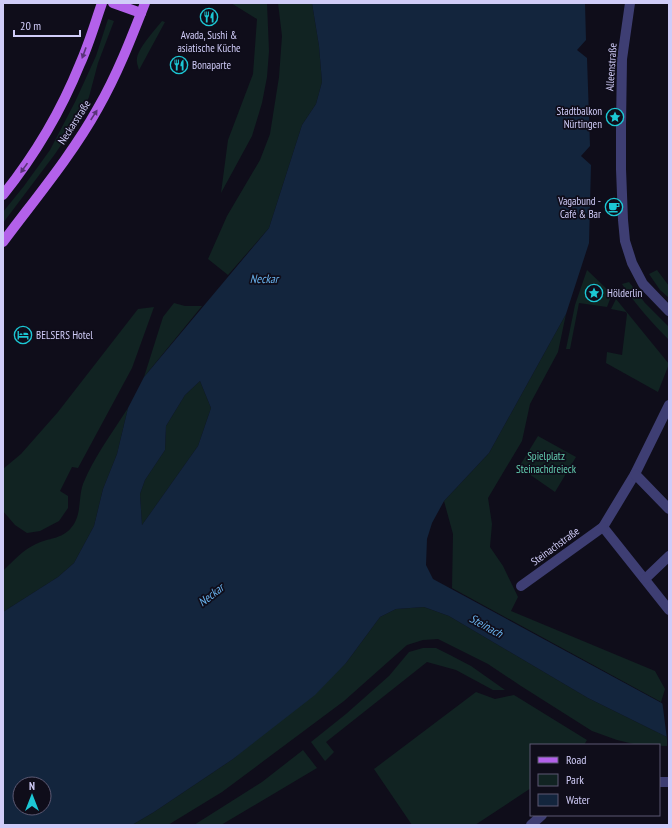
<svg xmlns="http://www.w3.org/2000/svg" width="672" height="828" font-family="'PT Sans Narrow',sans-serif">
  <rect width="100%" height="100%" fill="#0f0d1a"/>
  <g fill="#112322">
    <polygon points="231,3 267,3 269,51 267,77 262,103 252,136 221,193 228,140 253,74 257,19"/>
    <polygon points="278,3 312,3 319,46 322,82 316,104 302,125 269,228 228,275 208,259 227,216 260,160 270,134 279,77 282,36"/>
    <polygon points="108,19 114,21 98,63 89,97 79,118 55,154 3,223 3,212 24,186 50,150 75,102 96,56"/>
    <path d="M162,21L165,22L139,70C138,66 136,62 137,58C139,47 155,30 162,21Z"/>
    <polygon points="587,270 612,294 607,307 579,303 570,349 566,349 575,305"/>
    <polygon points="657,270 669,286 669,298 660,290 649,274"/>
    <path d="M629,282L645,303L669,327V340C652,323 636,305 622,284Z"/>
    <polygon points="616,299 669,364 658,392 606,363 607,352 622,355 627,314 626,312 611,309"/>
    <polygon points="174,303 185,306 202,306 144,377 163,317"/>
    <polygon points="154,307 132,368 78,468 72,467 60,491 68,496 68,508 59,521 40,531 27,533 15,525 3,511 3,469 21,454 58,412 138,309"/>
    <polygon points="566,314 558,352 530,404 522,441 488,498 492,524 490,547 503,566 518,597 511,611 655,671 665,689 661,702 452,588 453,534 444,501 489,453"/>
    <polygon points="200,381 211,408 198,446 142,525 140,494 145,480 165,450 166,426 185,395"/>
    <path d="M128,408L117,454L103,489L94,526L74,563L58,577L3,612V571C13,561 23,550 36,544C48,538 62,539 71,528C82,516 78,498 83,484C94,457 112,433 128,408Z"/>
    <polygon points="538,436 576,457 555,492 519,467"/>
    <polygon points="424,607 449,616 588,698 667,737 667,746 638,745 617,740 592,731 521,686 488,664 438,639 423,640 407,645 344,701 222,792 168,825 132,825 154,812 233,759 346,663 380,617 396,609"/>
    <polygon points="423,648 436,648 450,655 471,666 505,690 493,690 456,670 427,662 326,742 334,752 325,761 311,742 346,714 389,676 409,652"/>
    <polygon points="476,692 495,699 514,695 587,740 584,745 531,745 531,788 475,825 412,825 374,769"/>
    <polygon points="303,750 317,768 221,825 194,825 262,782"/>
  </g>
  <path fill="#13253d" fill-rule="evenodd" d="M312,3H585L586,40L577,50L587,58L590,146L581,156L591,165L589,243L566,314L489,453L444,501L432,523L427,539L426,565L433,579L669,707V738L588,698L449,616L424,607L396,609L380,617L346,663L315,695L233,759L154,812L132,825H3V612L58,577L74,563L94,526L103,489L117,454L128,408L144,377L269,228L302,125L316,104L322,82L319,46ZM200,381L211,408L198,446L142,525L140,494L145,480L165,450L166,426L185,395ZM20,784H44V808H20Z"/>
  <polygon fill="#0f0d1a" points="662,700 669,705 669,740 667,739"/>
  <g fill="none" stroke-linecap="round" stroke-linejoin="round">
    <polyline stroke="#3e3e73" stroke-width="10" points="630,3 622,59 621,125 621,169 623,220 625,241 632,263 643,284 669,311"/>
    <g stroke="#3e3e73" stroke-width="10">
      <polyline points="669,405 635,474 603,527 669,610"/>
      <polyline points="635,474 669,509"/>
      <polyline points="645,579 669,556"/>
      <polyline points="521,586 603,527"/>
      <polyline points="659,782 669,782"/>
      <polyline points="531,825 542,815"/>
    </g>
    <g stroke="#b361ea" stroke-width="10">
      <polyline points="113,3 141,13"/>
      <path d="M3,195C35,155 61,111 80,64C89,44 95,23 102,3"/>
      <path d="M3,242C35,199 72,155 98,108C117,75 131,39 145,3"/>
    </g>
  </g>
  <defs><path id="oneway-solid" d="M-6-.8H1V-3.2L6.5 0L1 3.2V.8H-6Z"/></defs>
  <g fill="#593378">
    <use href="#oneway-solid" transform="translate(84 53) rotate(110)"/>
    <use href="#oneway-solid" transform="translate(94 115) rotate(-57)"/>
    <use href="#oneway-solid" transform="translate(24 168) rotate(125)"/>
  </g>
  <defs>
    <symbol id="restaurant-ring" viewBox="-11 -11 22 22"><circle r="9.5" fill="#0f0d1a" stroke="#1cc7d4" stroke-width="1.5"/><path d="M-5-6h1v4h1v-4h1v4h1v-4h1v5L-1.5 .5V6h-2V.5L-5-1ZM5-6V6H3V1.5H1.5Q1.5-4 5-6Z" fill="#1cc7d4"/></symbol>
    <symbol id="sight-ring" viewBox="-11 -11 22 22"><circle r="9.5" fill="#0f0d1a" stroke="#1cc7d4" stroke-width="1.5"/><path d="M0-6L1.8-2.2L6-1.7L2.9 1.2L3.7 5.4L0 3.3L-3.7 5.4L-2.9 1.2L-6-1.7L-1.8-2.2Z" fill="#1cc7d4"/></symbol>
    <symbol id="cafe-ring" viewBox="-11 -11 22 22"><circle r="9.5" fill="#0f0d1a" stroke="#1cc7d4" stroke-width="1.5"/><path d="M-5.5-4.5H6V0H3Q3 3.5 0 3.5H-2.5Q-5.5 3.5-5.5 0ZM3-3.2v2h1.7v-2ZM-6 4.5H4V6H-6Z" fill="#1cc7d4"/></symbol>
    <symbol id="hotel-ring" viewBox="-11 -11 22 22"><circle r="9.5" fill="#0f0d1a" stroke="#1cc7d4" stroke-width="1.5"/><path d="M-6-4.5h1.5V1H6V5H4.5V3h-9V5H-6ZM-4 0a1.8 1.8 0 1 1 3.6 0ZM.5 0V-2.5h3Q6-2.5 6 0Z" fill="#1cc7d4"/></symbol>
  </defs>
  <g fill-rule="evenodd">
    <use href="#restaurant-ring" x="199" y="7" width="20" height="20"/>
    <use href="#restaurant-ring" x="169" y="55" width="20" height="20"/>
    <use href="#sight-ring" x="605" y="107" width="20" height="20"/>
    <use href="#cafe-ring" x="604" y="197" width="20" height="20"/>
    <use href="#sight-ring" x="584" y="283" width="20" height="20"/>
    <use href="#hotel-ring" x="13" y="325" width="20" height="20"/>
  </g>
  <g text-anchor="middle" stroke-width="3.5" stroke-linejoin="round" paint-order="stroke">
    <g font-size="11" fill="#d0ccf8" stroke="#0f0d1a" text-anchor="start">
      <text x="209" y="39" text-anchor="middle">Avada, Sushi &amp;<tspan x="209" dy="13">asiatische Küche</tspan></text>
      <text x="192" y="69">Bonaparte</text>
      <text x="602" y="115" text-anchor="end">Stadtbalkon<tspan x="602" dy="13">Nürtingen</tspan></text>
      <text x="601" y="205" text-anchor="end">Vagabund -<tspan x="601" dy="13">Café &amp; Bar</tspan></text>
      <text x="607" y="297">Hölderlin</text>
      <text x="36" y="339">BELSERS Hotel</text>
    </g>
    <g font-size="11" fill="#d0ccf8" stroke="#0f0d1a">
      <text transform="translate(611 67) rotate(-86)" y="4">Alleenstraße</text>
      <text transform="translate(74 122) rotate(-57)" y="4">Neckarstraße</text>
      <text transform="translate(555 546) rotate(-36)" y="4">Steinachstraße</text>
    </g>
    <g font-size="11" fill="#63cdb0" stroke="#0f0d1a">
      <text x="546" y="460">Spielplatz<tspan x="546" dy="13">Steinachdreieck</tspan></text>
    </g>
    <g font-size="12" font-style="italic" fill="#68b1eb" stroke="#0f0d1a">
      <text x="264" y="283">Neckar</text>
      <text transform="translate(211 595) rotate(-38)" y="4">Neckar</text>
      <text transform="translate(486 626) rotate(29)" y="4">Steinach</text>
    </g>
  </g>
  <rect width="672" height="828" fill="none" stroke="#d0ccf8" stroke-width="8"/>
  <rect x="530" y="744" width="130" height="72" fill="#0f0d1a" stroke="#5c5973"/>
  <rect x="538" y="757" width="20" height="6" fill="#b361ea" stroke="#5c5973"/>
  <text x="566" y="764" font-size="12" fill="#d0ccf8">Road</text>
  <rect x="538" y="774" width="20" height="12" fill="#112322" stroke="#5c5973"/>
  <text x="566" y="784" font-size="12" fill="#d0ccf8">Park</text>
  <rect x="538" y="794" width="20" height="12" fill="#13253d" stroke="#5c5973"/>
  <text x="566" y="804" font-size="12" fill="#d0ccf8">Water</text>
  <g transform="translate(32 796)"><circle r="19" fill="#0f0d1a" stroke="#5c5973"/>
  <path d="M0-3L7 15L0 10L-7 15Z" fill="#1cc7d4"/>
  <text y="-6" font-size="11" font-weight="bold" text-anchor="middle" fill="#d0ccf8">N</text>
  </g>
  <path d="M14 30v6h66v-6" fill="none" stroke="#d0ccf8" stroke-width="2"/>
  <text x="20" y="30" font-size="12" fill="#d0ccf8" stroke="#0f0d1a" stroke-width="3" paint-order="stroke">20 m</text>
</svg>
